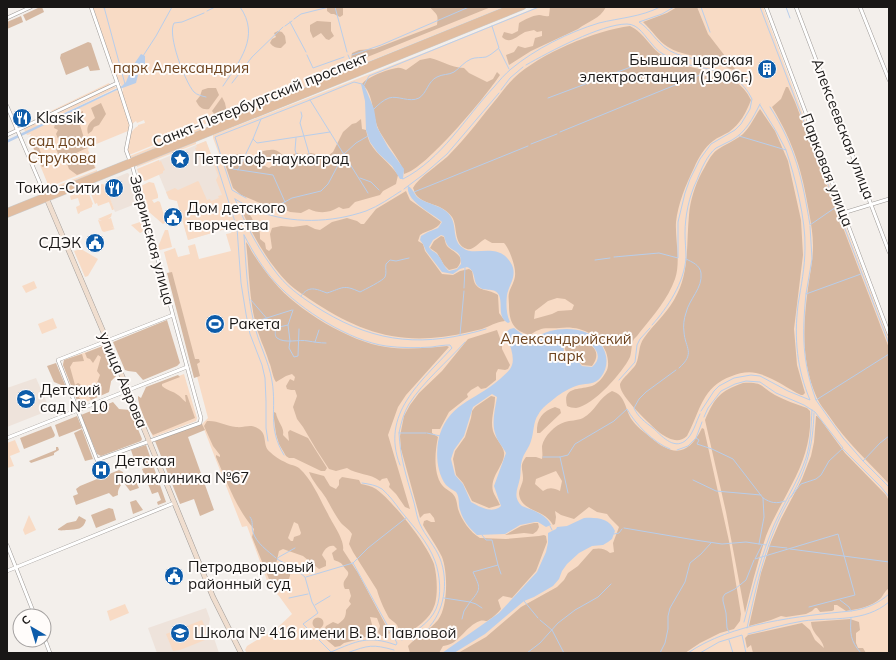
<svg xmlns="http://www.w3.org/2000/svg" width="896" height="660" font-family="Mulish,sans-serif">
  <rect width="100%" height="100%" fill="#f3efeb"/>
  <g fill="#eee3db">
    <polygon points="206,141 236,226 188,240 177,201 169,199 159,175 143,167"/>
    <polygon points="127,173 128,173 131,177 138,203 115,212 105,186 108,181"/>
    <polygon points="36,378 50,410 7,427 7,388"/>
    <polygon points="206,608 210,619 208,628 215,641 219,653 157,653 148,628"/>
  </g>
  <g fill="#f8dbc5">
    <path d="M93,7H504L288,94L256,106L253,107L252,105L129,155C126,146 129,130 138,126V125L145,123L144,120L137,123L136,121L132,124L122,93L123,89L116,75Z"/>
    <polygon points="537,7 763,7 804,117 889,340 889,653 247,653 245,650 247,646 277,628 292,614 279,596 269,586 247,526 242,527 202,424 208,418 164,252 175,248 178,257 190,254 188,246 195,244 199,259 231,251 226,234 231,233 235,226 188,240 177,201 169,199 166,192 175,188 178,190 198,181 199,182 207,200 210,199 211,201 219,198 218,196 222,195 216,180 218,176 213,162 208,159 214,156 216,164 222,162 213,138 213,135 439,47"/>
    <polygon points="109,83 110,85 52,112 51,111"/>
    <polygon points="112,86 116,87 116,88 25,132 24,129 26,127"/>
    <polygon points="117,90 120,93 130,124 128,131 89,147 88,150 96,168 49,187 29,138 31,134 27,135 26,133"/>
    <polygon points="200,128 201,130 131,158 130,156"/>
    <polygon points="196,141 196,144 137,167 137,164"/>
    <polygon points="206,141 211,154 201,158 200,156 199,157 195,148 197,147 196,145"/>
    <polygon points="159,160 159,162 161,161 165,170 163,171 163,173 145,181 141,180 137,169"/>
    <polygon points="97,170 97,172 52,190 51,188"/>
    <polygon points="149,182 154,183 158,195 158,198 152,200 154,203 158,201 160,202 166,222 163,224 149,212 141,186"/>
    <polygon points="102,184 105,185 114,209 113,210 112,210 109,202 98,206 97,203 95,204 89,189"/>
    <polygon points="87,189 93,204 92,205 92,207 80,212 80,213 78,214 76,207 80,205 78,198 71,200 70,196"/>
    <polygon points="112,213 111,217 108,219 111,218 114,228 111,227 115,229 104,232 102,231 105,229 102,231 98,220 102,221 98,219"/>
    <polygon points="143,221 146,230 140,233 131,225"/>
    <polygon points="165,230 168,230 172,247 160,250 158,247"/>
    <polygon points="81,249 98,259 88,276 85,277 74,251"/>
    <polygon points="34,281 37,288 26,293 22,286"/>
    <polygon points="53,318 57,328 42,334 38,324"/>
    <polygon points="103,346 116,376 111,381 109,392 81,404 78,403 63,365 64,360"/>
    <polygon points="184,374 197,418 196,421 153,437 139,405 146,399 147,388"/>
    <polygon points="15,440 20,452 10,456 14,466 7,468 7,443"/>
    <polygon points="29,515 36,530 25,535 23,530"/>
    <polygon points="125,604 129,613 110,621 107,611"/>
    <polygon points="202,620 210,638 180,650 173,651 166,634"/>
  </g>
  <g fill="#d6b8a1" fill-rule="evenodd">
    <polygon points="40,7 42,7 44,12 26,21 23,15"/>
    <polygon points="327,7 343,7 343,15 340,17 334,14 331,14 327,11"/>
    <path d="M430,7H491L355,62L351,60L352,53L359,50L374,49L437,25C439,13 436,15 430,7Z"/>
    <path d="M550,7H606C600,19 588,21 578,29L531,51L509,65L506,55L514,52L518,46L525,48L533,46L535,38L542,36V31L537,32L534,30C531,31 528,31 525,32C517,36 510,45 502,37L504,32L512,34L518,31L519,23C526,19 531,16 539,15C543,15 545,17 549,16Z"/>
    <path d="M677,7H697L708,34L735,69V70C730,70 728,67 723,66C720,65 717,65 714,64C711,62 713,62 709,60C695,55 681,55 668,47C658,41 652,30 643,22L667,13Z"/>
    <polygon points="21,16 23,22 7,29 7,22"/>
    <polygon points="317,21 331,22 331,31 334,36 329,40 326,39 321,33 313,38 310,31 310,25"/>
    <path d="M630,26C645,33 650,49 666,58C694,74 735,66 751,100C746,113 740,124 729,132C724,135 718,137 713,141C705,147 698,158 694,168C686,184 678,204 676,222C675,241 681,261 675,279C668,299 653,316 640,332C638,335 636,337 634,339C631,344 632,351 630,357C623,372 593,406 576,408C573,408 569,407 567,406C562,386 580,390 592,386C599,383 604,376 607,370C609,365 608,358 606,352C599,333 578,325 559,328C545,329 543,326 530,335C513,331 509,321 509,305C509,301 508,297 509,293C511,286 516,280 515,272C515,265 509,248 504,243H492L485,239C479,242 473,251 467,249C453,245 458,226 452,217C442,203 427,206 417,196C415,194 414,190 413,188C419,177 439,165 449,155C467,137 482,116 498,97C503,90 508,84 514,78C539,54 596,30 630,26ZM557,298L565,299L574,305L572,310L558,311L552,314L534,319L535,311L548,301Z"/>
    <path d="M278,31L282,32L285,36L286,43L281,48C276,48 273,47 270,43L272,39L276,37L274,33Z"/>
    <polygon points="88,42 91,43 100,70 90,71 88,66 66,75 60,58 61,54"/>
    <path d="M430,58C443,61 449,67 464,68L469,73L487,82L493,79L497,72L500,75C486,96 426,169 404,174C404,164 383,140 378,128C372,114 374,94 362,84C367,77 388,69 397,68C400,67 403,69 406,70L420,60Z"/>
    <path d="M786,87H788L795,102L889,348V484C868,461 847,443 829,416C825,410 820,405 817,398C801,363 803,325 808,288C810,274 813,260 813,246C813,235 811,223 809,212C802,170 794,144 772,107L781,99Z"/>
    <path d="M208,88H216L219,95L209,109C202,110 199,107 196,101L200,96L202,90Z"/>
    <polygon points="222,97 225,103 227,113 217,118 212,111"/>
    <path d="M101,103L106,114L99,125L94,127L92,131L88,134C86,126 89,123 95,118L91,108Z"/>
    <path d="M760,109L775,131L788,161L801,220L803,255L794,329L797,365L805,393L803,395H801C787,388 771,376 756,373C748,371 739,373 732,376C702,386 700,412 687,436C678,444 669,439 660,433C651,425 620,397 620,385C620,380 633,370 636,364C640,355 638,346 644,338C653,325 666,314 674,300C690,273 686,246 689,215C690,201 695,185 702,172C706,165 711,154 717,150C725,144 735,141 743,134C750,127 754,118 760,109Z"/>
    <polygon points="83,111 83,115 76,118 80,125 87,148 63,159 59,156 56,149 58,147 64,149 67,146 59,141 56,134 58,130 54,128 55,124"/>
    <path d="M361,119L362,129L366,130C367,134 368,139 370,143C377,155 390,163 398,175L396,184L383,191L380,195L355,202L349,208L343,209L339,207C329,213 320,214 309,209L301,213L290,212L273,204L267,206L241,195L233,188L225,164C227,162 229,158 232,156C245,148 258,163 269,168L273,165V161L262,160L258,158L260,152C273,149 275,148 285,157L297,153L301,155L311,153L319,155L325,158L333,152L343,132L352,124L356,123Z"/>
    <polygon points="31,142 37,143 41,153 46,154 49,161 49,165 42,167"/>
    <polygon points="82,155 84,160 93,162 95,168 77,175 69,169 66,161"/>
    <path d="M406,191L410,200L441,222C437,230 427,230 420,235L418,241L423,244L425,251L442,274L453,275L460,271L469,269L472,271C473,275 473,278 474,281C477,292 490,289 498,295L499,313L505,321C496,322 490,326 482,329C465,333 448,337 431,338C387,341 353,327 317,304C307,297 296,291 287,282C267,261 252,235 241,208C246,211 253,216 253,222C260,227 260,231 260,239L265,243L266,249L269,251L272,248L270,234L272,228L281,226L293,227L307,225L315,229L320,230L332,222L347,218L357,221L361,224H364L376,209Z"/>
    <path d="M441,236L444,237C445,240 445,243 447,246C454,253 467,256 457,268L449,270L444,265L437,253L430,248L434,241Z"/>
    <path d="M246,242C249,245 250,249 252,252C259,263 266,273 274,282C297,310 350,342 386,347C406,350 427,348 447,346L449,347L406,395L398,407L388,435L410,509L405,507L396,494L389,487L390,484L387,478L382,479L380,481C370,473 357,475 347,468L336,471L329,469L316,449L303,427L297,419L293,407L297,396L295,390H291L287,389L286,386L290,379L294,381L295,377L292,374L286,376L276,382C272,376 272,368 269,362C265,348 258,336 255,321C249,295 249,268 246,242Z"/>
    <polygon points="172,272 195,359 199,359 200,362 197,364 200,376 194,378 167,273"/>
    <polygon points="167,320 180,363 177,366 143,380 136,372 128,371 125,370 113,342"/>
    <path d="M497,330L502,344V349L510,365L508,369L505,370L498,369L496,373V380L486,388L481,389L478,386L471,390L467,394L468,397L449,412L440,429H432V433L438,437C435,451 433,473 442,485C446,490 452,491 455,497C457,501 457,505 458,509C462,521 470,532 480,538L506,539L539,536L544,535L546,536L547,542L536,571L512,598L503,596L498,600L501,609C498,613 491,619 487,621C485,621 482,620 480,621C465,626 459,645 443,646L439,653H410L408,646C417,636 429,631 438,620C448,606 448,573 442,557C437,546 429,536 423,525L424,521L427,520L431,522H435L434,518L430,513L424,514L420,518L401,449L400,436L404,416L410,405L419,393L442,371L468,339Z"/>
    <path d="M571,338C587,339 605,350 592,366L582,365L575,355L566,352L565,349V342Z"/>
    <polygon points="103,346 116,376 111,381 109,392 91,400 86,392 93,386 94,383 97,383 100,375 97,371 101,357 98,355 93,363 90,359 87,358 85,353"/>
    <polygon points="82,354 84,361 73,362 70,367 75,385 78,383 86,388 84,391 81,391 78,396 81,400 79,403 78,403 63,365 64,360"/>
    <polygon points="56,363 66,387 54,382 47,366"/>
    <path d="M178,375L180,377L162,384V386C168,391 173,391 178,395C182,398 183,400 186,402L185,395H187L195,418L153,435C149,430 137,403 138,396L141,398L146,387Z"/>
    <path d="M743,383C763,382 760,386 775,395C784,400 796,404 807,408L810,411C812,437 804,462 792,484C783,502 773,518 766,536C758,561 751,587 745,613L726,512L705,420C715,397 720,391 743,383Z"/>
    <path d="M612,391C626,395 625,410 632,420C636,426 644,432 650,437C672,456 688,457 702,428L704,429L729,541L741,614L740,621L734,629L720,633L700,643L685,653H458L486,637L521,607L557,587L564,580L568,573L578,566L593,549C600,548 604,548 610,553L614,552L613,543L619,527L610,518L607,514L597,512L589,507L574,519L561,515L555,511L556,517L555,524L553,525C545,509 521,512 519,494C519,488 523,484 523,478C523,469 519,466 526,457H536L542,459C543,454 542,451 542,446C544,436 555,425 565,422C570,420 577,421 583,418C595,412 599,397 612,391ZM556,471L562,481L560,491C553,488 550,487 543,491L535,484L536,479Z"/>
    <path d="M491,396L495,397C495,409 490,419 493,431C495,439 506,448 504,456C502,468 490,477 493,491C494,495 498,500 500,505L489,508L472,501L463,483L456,475L453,459L455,451L465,437L471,418L472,411L475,407Z"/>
    <polygon points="113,402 119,409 130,410 142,439 141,441 101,456 97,454 81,415"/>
    <path d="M555,407L560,409L561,413L540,433H537C536,419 543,411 555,407Z"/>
    <path d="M274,412L276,413C277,421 285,428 283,435L289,441L288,432L290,430L308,438L327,468L325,471H321L294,458H289L286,456L279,444L276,434L274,419Z"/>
    <polygon points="77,416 82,428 59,437 55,425"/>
    <path d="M816,416H817L820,419L845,453L886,495L889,501V588C885,591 884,594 881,598C872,607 857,609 846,611L837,605H834V610L832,611L820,612L817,608H815L812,611L806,614L786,617L781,616L771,620L749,626L761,573L771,542L781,519L802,479L811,456L814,442Z"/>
    <path d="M207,421C217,420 226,426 236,427C246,428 250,423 259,429C268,435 262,446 270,452C274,456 280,460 285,462C289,465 295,465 299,468C313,481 319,498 328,514C332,523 345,540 343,550L358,573L390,633L385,636H381L378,632L380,626L377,618L370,617L374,632L370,635L360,639L344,643L340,646L335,647L323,637V632L326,626L333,622L338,624C344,620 346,617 346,610L351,604L349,601L351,596L349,589H345C340,580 350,578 348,572C347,570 345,569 344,567C341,562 339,562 334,560L332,553L337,549L334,546C328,545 324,550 322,555L326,561V566L319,569L303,556L283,549L279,551L276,564L271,565V570H274L278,566L286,567L290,570C292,579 284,588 274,588L271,584L252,537L254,529C236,508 227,482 216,457V455L220,457V455L213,446L204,426ZM294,522L298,524L301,533L300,535L294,537L293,541H291L288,538Z"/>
    <polygon points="202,424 205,430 188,437 214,510 200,516 194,499 180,504 155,441"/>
    <polygon points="51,426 55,435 54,437 24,449 20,438"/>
    <polygon points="82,429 93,459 85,461 74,433"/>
    <polygon points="146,445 166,502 158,505 157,502 161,500 158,492 152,494 142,469 147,467 144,459 135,462 131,450"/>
    <polygon points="56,447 58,447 59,450 54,453 54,455 31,463 29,461 56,450"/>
    <path d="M119,470L123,472C126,484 117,486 118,495L113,497L109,493L76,505L73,496L78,494L76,489L80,486Z"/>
    <path d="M309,472L324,476L330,486L336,489L339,485V480L342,477L359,480L361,484C366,485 371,486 376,489C393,501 427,544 434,564C437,576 438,592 435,604C430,620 416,628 403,636C398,632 399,629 397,625C395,622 391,620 389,618C385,611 379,598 377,590L353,552L349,544L352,534C349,529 345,527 341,523C335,515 331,507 326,498C321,490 312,481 309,472Z"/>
    <polygon points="130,475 132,475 134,477 139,488 130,491 124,483"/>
    <polygon points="136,500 143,510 133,514 130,502"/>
    <polygon points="109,508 113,509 116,520 96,528 91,515"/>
    <path d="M79,516L86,520C83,530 77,529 68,530C64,530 62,531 58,530V529L67,523L76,521Z"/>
    <polygon points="534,523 538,523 539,527 537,531 533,534 524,533 505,535 521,526"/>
    <circle cx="318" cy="623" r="5.5"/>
    <path d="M850,619L859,622L860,630L856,633V643L858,648H863L866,653H753L751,645L747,648L745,638L748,635L802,623L810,630L815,640L824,648C822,637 812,635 811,622Z"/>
  </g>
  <g fill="#b8ceeb" fill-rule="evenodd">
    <polygon points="141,54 145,56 145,64 139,71 136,83 117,90 7,143 7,140 122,86 126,82 132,67"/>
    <polygon points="361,84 364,85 374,109 377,127 388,147 404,169 403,179 400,179 392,166 378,153 370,142 366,130 365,101"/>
    <path d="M408,186C414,189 414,196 420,199C430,205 445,206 451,217C457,227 452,241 463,248C475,258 499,240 512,265C517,277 509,284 507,295C506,303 506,314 510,322L508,323C497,317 503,305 499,295C495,287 485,292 479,287C472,282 477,271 467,267L460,269L453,274L442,272L426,251L423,244L420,240L421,236L428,232L438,228L442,222C432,213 405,201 408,186ZM441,235L444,236C445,240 446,243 448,246C455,253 461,250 461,264L457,269L449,271C443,266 442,259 437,254C434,251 431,251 429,247L433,240Z"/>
    <path d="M514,328C519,332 523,335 529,336C536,337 544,333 550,331C566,327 590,328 600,343C608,353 609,367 601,377C595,385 588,383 579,385C571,387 561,393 555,398C549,403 542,407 538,415C533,422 534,433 531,441C529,448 524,453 522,460C520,466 521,472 520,478C518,489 512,497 522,506C532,510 546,514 551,525L546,527L538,522H535L520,525L505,534L477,535C469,528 463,520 460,510C458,505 460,497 456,492C453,490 449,488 446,485C437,473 436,456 438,442C446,403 474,402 500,379C504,375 510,371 512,365C515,356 509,342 505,333L510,329ZM569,338C585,336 609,353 592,367L582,366L573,355L564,352L563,343L565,340ZM492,394L497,397C495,410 491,423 496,436C498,442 503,447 506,453L494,486L501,506C492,514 480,507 471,502L463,484L455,475L451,459L454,450L464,436L473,407Z"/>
    <path d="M584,518C595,517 610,518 615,531L612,539L608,542L603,545L592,546L579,553L567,564L562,571L559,579L553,586L534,597L524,601L485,634L454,653H442L499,613L537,572L546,552L548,543V533L556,529L557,527L567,526Z"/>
  </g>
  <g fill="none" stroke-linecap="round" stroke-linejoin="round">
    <g stroke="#b8ceeb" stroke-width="1">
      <polyline points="104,7 125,84"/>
      <polyline points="335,7 347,52"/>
      <path d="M674,7L662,14L639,22C648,28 652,35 659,42C671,56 691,58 708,62"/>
      <polyline points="701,7 710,32"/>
      <polyline points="760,7 889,344"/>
      <polyline points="786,7 790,18"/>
      <polyline points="104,8 109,7"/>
      <polyline points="207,11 215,7"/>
      <path d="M204,13L182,22L174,23C167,35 185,82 194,92C197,95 202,96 206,97"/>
      <polyline points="294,19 301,14 329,7"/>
      <polyline points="290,22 306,52"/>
      <polyline points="285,26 292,21"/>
      <polyline points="499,49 509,69"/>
      <polyline points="307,55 313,68 344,57"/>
      <polyline points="348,55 351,62"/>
      <polyline points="352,55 381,45 469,7"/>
      <polyline points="143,56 156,36 172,7"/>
      <path d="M526,65C549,52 601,24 627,24C639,24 645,37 652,44C656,50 662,54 669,57C699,74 734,62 752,99L750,109L741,124L735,130L711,144L700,159L690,179L685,193L678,222V258L659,253L614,257"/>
      <polyline points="232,83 252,57 283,27"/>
      <polyline points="364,85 369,76 539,7"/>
      <path d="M223,86C239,62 261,36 240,7"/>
      <polyline points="501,90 510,78 523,67"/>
      <polyline points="548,98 663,55"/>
      <polyline points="310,100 368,193"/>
      <path d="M770,107C796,148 802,178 810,225L836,207"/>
      <path d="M374,109C378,105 383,100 389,98C398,95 409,103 419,98C427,93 428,81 437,77C442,74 449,75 454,72C460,68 464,62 471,59C476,57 481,58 486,57C491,55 495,51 499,48L492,26"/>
      <polyline points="301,112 302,116 300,123 311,160"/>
      <polyline points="261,119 253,139 257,143 330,132"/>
      <polyline points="560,132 712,70"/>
      <polyline points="739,136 786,150 776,131 760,105"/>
      <polyline points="296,138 295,150 297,156"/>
      <polyline points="531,144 557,134"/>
      <polyline points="216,158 215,159 237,228 241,283 246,314 250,334 262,365 265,378 266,401 266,428 268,441"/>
      <polyline points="233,169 273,175 285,202"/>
      <polyline points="238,170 253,139"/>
      <polyline points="360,178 371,182 379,190"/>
      <path d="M403,179C442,159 465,118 494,87C499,81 505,74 511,69C535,49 569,32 599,23C619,18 641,17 660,7"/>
      <polyline points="404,189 424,174 447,154 499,93"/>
      <polyline points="414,192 528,146"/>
      <polyline points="246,198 232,190 215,137 310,100 354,82 362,84"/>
      <path d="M235,199C246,226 260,252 278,275C290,290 307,301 323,311C378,344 425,347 486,329"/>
      <path d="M235,199C242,203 250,208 257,211C292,224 331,223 366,211C379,206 390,198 401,191"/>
      <polyline points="277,211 279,205 292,198 321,191 328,184 344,154 356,143 368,136"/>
      <polyline points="810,226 812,259 806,294 861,274"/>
      <path d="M244,235C253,252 263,269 276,283C301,310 350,341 386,346C401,348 417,348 432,347C438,346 444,345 450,345L452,348C421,382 380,414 400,465"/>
      <path d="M244,235C246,264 247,295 254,323C258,343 269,361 272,381C277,410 267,427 284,455"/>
      <polyline points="595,260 610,258"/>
      <polyline points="464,288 465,268"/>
      <path d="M806,294C802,334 802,361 816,400L889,354"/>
      <path d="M301,296C309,285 316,289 327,293C343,288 343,284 360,292C364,290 384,280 385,277C387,273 385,268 386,264L390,260L396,261L409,258"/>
      <path d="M251,300C255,305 273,325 275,329C276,332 274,335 277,338C285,344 299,339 308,341C314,342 320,343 326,343"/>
      <polyline points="293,310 288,325 290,341 289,348 294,357 298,356 299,329"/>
      <polyline points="254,322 292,310"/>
      <path d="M652,325C668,307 684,283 686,258C686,250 685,242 685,233C685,216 689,196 697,180C701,170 707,155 716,148C721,145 727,143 732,140C746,132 753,118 760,104"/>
      <polyline points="275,328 288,325"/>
      <polyline points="460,335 464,291"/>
      <polyline points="315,342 319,330"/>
      <path d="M679,368C696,353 685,348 684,332C683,326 684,318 686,313C689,299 703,288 701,273C700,265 692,262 686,259"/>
      <path d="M676,370L646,392L639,399L634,408C638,417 645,422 653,428C661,435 673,450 685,441C693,435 696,422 700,414"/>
      <polyline points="619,380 635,362 637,345 640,339 650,328"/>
      <polyline points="816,400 843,438 863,461"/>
      <path d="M701,411L714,391L719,386L734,378L751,375L760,376L788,391L810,400C797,369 794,339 798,305C801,286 805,267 805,248C806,221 795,176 786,150"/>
      <polyline points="704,417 708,408 721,391 735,384 746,381 760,382 776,393 804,405 815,412 843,448 829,461 821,475 816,479 801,484 789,499"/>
      <path d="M702,422L696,438L699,440L697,444L712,449L733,459L763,498C771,503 776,504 785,501"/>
      <path d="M399,433C400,456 406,476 413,499C415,505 416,513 418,519C422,532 432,542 438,554C449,576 446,608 430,626"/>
      <path d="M426,433H399C401,423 404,412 409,404C423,382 447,362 465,342"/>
      <polyline points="427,433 440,436"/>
      <polyline points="889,436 880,443 863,461 889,487"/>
      <polyline points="843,449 881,487 889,497"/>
      <polyline points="677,450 688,446 696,438"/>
      <path d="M543,457H560L568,455L575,444L614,421L627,409C635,424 654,443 670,449"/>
      <polyline points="560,457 568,493"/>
      <polyline points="693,480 716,491 761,495"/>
      <path d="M362,483C369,484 376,485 382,489C389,495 395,503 400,510C413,526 428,542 435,561C440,575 442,595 436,609C430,623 414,632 402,640"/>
      <path d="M791,497C807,468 813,446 814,413"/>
      <path d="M250,517C254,522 251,527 253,532C256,543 268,551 276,558"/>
      <polyline points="550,526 552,530"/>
      <polyline points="624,528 695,540 722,544 746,542 766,545"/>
      <polyline points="614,534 619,533 622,529"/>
      <polyline points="759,544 764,517 763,498"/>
      <polyline points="762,545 755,559 838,534 855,595 809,607"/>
      <polyline points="769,546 787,548"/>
      <path d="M295,548L279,557L277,559L295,569L305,577L312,602L318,613L303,624L331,652C357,641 368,635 396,645L397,643L353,563"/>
      <polyline points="790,549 889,562"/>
      <polyline points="498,565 501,574"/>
      <polyline points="306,577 353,563 368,548 406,518"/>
      <polyline points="289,598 308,594"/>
      <path d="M444,598L470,602C482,588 480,588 473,572L498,565L492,540H486L482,535"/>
      <path d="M840,600L849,607L851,611C865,609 878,604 889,594"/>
      <polyline points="524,601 538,618"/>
      <polyline points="315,605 330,596"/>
      <path d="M851,618C850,633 850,641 861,653"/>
      <polyline points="462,619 464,611 470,602 476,604 482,608"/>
      <polyline points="540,620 552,630 564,653"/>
      <path d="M744,622C752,593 759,563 770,535C780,508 797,485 806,458C811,442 811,426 812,410"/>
      <path d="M747,628C757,584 766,539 789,500"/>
      <polyline points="729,632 727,628 726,613 723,601 723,597 725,594 735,589 746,580 754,560"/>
      <path d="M748,634C766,630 784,624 803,621C833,617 864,623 889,602"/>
      <polyline points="413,640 429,628"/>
      <polyline points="729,640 733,653"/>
      <path d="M347,653C369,645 372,644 394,650"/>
      <polyline points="527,653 540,643 558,623 575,610 598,597 611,584"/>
      <polyline points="660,653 665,643 668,629 668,616 670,608 685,582 690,563 701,554 711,543"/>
      <path d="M688,653C731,623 800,616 851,611"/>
      <polyline points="700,653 719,642 742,635 746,653"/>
    </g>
    <defs>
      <g id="street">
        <polyline points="91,7 120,91 131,125 126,150 130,161"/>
        <polyline points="766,7 889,334"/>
        <polyline points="796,7 889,252"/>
        <polyline points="860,7 889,80"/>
        <polyline points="7,18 31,7"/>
        <polyline points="7,106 45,195"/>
        <polyline points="7,135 117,83"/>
        <polyline points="132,165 201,418 200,423 97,460 58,360 173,315"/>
        <polyline points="843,213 889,199"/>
        <polyline points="7,438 187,367"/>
        <polyline points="7,545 35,616"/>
        <polyline points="7,571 174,503"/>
        <polyline points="44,637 50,653"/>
      </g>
      <polyline id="secondary" points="46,197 131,397 213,597 241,653"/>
      <g id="primary">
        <polyline points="7,211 512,7"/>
        <polyline points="7,215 523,7"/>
      </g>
    </defs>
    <use href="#street" stroke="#a09c99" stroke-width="4"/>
    <use href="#secondary" stroke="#a09c99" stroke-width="5.5"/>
    <use href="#primary" stroke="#ccc" stroke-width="6"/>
    <use href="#street" stroke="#fff" stroke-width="3"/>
    <use href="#secondary" stroke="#f0decf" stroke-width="4.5"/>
    <use href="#primary" stroke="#e1bda0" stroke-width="5"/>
  </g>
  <defs>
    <symbol id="building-disc" viewBox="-11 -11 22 22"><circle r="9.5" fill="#0d5caa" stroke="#fffcfa"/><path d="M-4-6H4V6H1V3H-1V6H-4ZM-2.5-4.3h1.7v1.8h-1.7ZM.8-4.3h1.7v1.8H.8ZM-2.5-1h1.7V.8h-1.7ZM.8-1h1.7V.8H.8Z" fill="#fff"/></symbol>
    <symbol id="restaurant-disc" viewBox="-11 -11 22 22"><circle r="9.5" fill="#0d5caa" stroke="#fffcfa"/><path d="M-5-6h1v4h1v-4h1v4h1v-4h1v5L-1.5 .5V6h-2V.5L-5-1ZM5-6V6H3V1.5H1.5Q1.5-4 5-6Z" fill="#fff"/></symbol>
    <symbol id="sight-disc" viewBox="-11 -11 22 22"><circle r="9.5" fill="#0d5caa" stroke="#fffcfa"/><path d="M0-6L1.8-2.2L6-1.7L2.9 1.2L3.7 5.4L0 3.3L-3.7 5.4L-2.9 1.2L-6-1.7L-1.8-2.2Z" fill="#fff"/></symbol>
    <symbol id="civic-disc" viewBox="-11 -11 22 22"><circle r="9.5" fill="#0d5caa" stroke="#fffcfa"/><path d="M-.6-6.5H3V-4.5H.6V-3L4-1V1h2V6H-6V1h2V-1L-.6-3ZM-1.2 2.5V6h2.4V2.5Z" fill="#fff"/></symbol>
    <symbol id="stadium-disc" viewBox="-11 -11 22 22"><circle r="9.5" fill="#0d5caa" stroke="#fffcfa"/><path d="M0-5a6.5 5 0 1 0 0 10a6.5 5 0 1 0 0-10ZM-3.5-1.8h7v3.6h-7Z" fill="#fff"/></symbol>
    <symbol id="school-disc" viewBox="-11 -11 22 22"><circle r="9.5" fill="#0d5caa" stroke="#fffcfa"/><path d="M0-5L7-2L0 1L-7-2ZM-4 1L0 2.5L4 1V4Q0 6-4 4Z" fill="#fff"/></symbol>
    <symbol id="hospital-disc" viewBox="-11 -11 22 22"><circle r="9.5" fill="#0d5caa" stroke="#fffcfa"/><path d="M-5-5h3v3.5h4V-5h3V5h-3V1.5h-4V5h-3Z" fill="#fff"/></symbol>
  </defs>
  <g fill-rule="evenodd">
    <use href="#building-disc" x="756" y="58" width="22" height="22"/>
    <use href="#restaurant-disc" x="11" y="107" width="22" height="22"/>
    <use href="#sight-disc" x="169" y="148" width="22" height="22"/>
    <use href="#restaurant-disc" x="103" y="177" width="22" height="22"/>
    <use href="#civic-disc" x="162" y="206" width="22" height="22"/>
    <use href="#civic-disc" x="84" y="232" width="22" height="22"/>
    <use href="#stadium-disc" x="204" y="313" width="22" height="22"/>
    <use href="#school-disc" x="15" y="388" width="22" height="22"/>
    <use href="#hospital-disc" x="90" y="459" width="22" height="22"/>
    <use href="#civic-disc" x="163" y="565" width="22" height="22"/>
    <use href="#school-disc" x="169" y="622" width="22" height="22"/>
  </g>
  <g text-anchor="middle" stroke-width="4" stroke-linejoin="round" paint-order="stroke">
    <g font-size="15" fill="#191716" stroke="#fffcfa" text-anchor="start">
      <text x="753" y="65" text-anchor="end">Бывшая царская<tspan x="753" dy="17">электростанция (1906г.)</tspan></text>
      <text x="36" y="123">Klassik</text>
      <text x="194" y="164">Петергоф-наукоград</text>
      <text x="100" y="193" text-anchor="end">Токио-Сити</text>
      <text x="187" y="213">Дом детского<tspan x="187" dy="17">творчества</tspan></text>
      <text x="81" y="248" text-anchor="end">СДЭК</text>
      <text x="229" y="329">Ракета</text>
      <text x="40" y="395">Детский<tspan x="40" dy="17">сад № 10</tspan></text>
      <text x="115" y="466">Детская<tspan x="115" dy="17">поликлиника №67</tspan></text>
      <text x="188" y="572">Петродворцовый<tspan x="188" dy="17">районный суд</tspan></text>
      <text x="194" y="638">Школа № 416 имени В. В. Павловой</text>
    </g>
    <g font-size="15" fill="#6e441f" stroke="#fffcfa">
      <text x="181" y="73">парк Александрия</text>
      <text x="62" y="146">сад дома<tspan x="62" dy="17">Струкова</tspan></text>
      <text x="566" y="344">Александрийский<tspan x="566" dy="17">парк</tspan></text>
    </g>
    <g font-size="15" fill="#191716" stroke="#fffcfa">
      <text transform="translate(260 100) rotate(-22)" y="5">Санкт-Петербургский проспект</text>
      <text transform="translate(843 129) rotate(69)" y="5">Алексеевская улица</text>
      <text transform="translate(827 170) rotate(69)" y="5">Парковая улица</text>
      <text transform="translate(152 240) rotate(75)" y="5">Зверинская улица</text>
      <text transform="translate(123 380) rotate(67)" y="5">улица Аврова</text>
    </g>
  </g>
  <rect width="896" height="660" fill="none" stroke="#191716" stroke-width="16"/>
  <g transform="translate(32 628) rotate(322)"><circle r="19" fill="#fffcfa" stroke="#a3a09f"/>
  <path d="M0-3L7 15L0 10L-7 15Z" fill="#0d5caa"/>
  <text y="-6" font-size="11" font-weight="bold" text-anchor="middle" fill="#191716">С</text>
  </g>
</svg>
